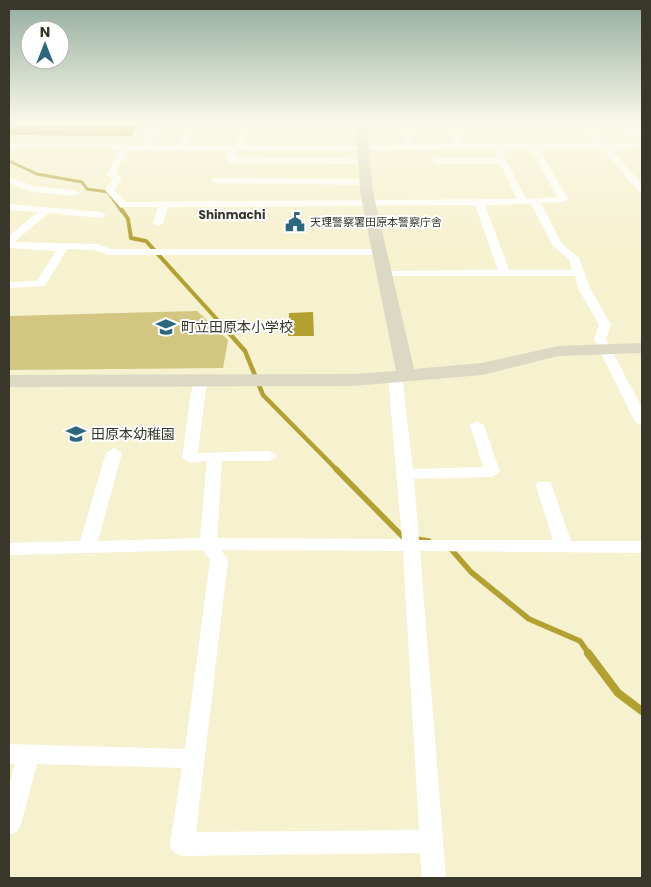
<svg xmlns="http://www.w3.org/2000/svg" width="651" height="887" font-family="Poppins,'Noto Sans JP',sans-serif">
  <rect width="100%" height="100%" fill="#f6f1cf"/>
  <polygon fill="#d2c680" points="197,311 228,340 223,368 9,370 9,316"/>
  <g fill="#b2a030">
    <polygon points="9,122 139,122 131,136 9,135"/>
    <polygon points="313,312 314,336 288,336 289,313"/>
  </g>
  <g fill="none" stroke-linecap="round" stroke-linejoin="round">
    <polyline stroke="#b2a030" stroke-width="3" points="9,161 37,174 82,182 87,189 108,192 122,212"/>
    <polyline stroke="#b2a030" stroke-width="4" points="122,210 128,219 131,238 146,241 222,325"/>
    <polyline stroke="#b2a030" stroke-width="4.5" points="221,324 245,351 263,395 337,470"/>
    <g stroke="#b2a030" stroke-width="5.5">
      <polyline points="336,469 403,537 429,541"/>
      <polyline points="450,548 471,572 529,619 580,641 589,654"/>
    </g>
    <polyline stroke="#b2a030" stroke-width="8" points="588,653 618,693 642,711"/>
    <g fill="#fff" fill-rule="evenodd">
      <path d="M155,122H162L151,145H178L190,122H197L186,145L236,146L242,122H249L244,145H405L401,122H408L413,145L455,144L448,122H455L463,144H595L578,122H585L605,144H642V148L612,149L642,184V193L639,192L602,149H539L568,199L563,202L541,203L562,244L579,258L590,288L611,325L606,339L642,408V426L635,422L594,339L599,325L578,288L575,276H381L379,274L385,271L498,270L475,205L168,207L163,223L158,226L153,223L158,207H120L105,190L113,178L106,175L120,149L9,148V144L143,145ZM493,149L497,158H436L432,161L436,164H500L517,199L126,202L115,190L122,177L115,174L128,150H228L226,160L230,163L364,164L368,161L367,159L235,157L237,150ZM501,149H531L557,197L526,199ZM531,204L553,246L569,259L572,270H509L485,205Z"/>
      <polygon points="608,122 617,122 642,133 642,138"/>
      <polygon points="9,177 34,186 75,190 80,193 75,196 33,192 9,183"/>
      <polygon points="215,178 365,179 369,182 365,185 212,183 212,179"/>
      <polygon points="9,204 101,212 106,215 101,218 49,213 14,242 98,244 110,249 378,249 383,252 378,255 108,255 96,250 67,249 45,286 9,288 9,282 37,281 56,251 9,248 9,236 38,212 9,210"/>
      <path d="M395,372L402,376L413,469L483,467L470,425L477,421L484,425L500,472L492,477L414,479L419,540H553L536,486L538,482H550L552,486L571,541H642V553L420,551L446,878H422L420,853L182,856L173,852L170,844L182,768L37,764L21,824L17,832L9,835V785L15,764H9V744L185,749L210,560L203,550L9,555V543L80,541L106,453L114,448L122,453L98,541L200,538L207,461L190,463L182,458L193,380L200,376L207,380L198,453L269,451L277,456L269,461H222L217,538L402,539L388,376ZM221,550L403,551L419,830L196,832L228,560Z"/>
    </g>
    <polygon fill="#dbd8c4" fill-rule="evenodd" points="356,122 366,122 373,192 414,369 482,363 558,346 642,343 642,353 558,356 482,375 353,386 9,387 9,375 353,374 396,371 360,192"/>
  </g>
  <linearGradient id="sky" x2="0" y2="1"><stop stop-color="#92ac9e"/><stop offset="0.5" stop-color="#fbf9e9"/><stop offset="1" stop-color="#fbf9e9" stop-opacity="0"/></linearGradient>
  <rect width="651" height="246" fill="url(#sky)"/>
  <defs>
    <symbol id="civic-bare" viewBox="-9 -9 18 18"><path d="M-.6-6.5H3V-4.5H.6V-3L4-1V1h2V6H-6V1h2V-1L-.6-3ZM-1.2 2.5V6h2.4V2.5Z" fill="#2b677e" stroke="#fff" stroke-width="2.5" paint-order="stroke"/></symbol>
    <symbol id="school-bare" viewBox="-9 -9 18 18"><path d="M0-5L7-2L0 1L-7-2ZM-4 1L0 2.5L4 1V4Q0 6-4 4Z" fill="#2b677e" stroke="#fff" stroke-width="2.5" paint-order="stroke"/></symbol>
  </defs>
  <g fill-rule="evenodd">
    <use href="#civic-bare" x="281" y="208" width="28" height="28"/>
    <use href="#school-bare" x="152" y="313" width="28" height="28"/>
    <use href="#school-bare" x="62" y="420" width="28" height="28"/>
  </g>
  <g text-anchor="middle" stroke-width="4" stroke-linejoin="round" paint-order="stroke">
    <g font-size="11" fill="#39372a" stroke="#fff" text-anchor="start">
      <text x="310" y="226">天理警察署田原本警察庁舎</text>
    </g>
    <g font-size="12" font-weight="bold" fill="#39372a" stroke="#fff">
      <text x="232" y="219">Shinmachi</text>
    </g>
    <g font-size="14" fill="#39372a" stroke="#fff" text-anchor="start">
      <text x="181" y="332">町立田原本小学校</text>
      <text x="91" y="439">田原本幼稚園</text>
    </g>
  </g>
  <rect width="651" height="887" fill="none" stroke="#39372a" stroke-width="20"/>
  <g transform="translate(45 45)"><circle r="24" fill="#ffffff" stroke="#b0afaa"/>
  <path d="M0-4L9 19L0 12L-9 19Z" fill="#2b677e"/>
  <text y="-8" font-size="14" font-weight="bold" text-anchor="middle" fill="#39372a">N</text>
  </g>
</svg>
